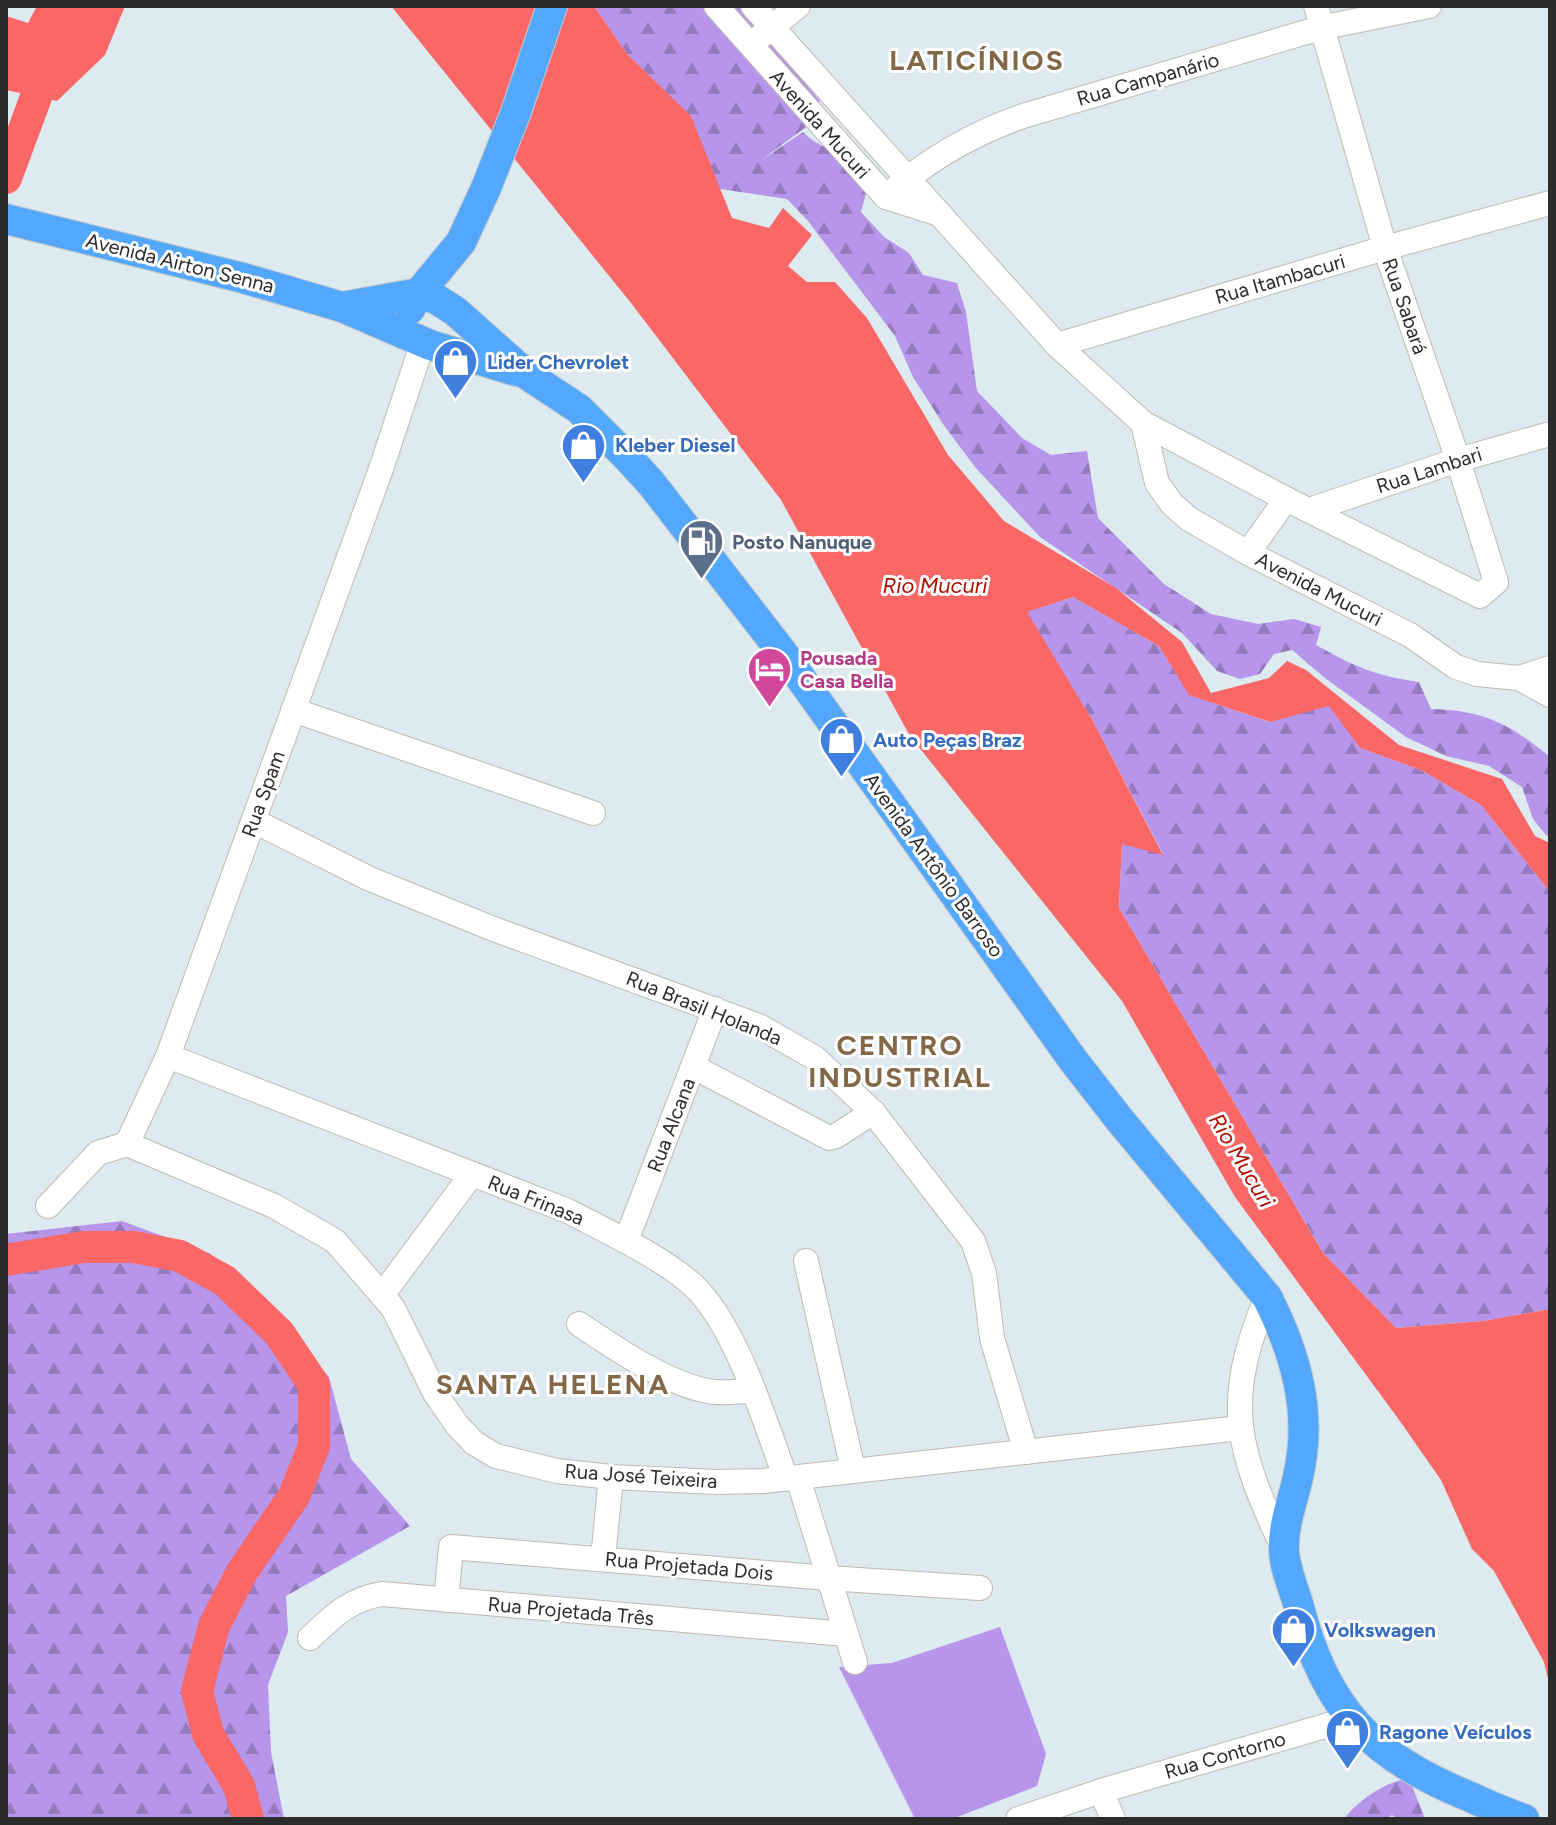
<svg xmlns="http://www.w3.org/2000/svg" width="1556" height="1825" font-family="Figtree,sans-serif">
  <defs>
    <pattern id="forest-firs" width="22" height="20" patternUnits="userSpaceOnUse" patternTransform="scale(2)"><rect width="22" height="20" fill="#b795ea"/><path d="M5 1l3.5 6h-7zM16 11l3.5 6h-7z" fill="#957abe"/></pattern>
  </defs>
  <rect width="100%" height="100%" fill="#ddeaef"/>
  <polygon fill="#b795ea" points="1000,1627 1046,1754 1037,1786 952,1819 915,1819 839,1667 892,1663"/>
  <g fill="url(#forest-firs)">
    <path d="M594,6H742L820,101L806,127L760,161L803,132C813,142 820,144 831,151C847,161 856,178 866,193L861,212L884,237L909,253L923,275L957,283L966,312L977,391L1022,438L1051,455L1087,451L1098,518L1164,584L1211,614L1258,624L1294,619L1321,627L1316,645C1353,666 1376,676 1419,682L1431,709C1483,710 1510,724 1550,757V837L1546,835L1533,819L1522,787L1489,766L1446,756L1406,737L1325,678L1292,650L1274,654L1260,674L1240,679L1217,671L1182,633L1040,537L975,467L943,424L913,377L895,336L808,221L787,199L720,189L685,111L627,54Z"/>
    <polygon points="1073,597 1159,646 1190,695 1269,722 1329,705 1360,748 1421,770 1481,805 1550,892 1550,1309 1483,1321 1396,1328 1323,1253 1119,908 1122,843 1163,854 1093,721 1026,612"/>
    <polygon points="122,1221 211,1254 277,1316 329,1377 351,1459 410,1526 286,1596 288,1632 268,1685 271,1752 284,1819 6,1819 6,1234"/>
    <path d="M1409,1778L1425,1819L1396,1818L1392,1815L1386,1819H1344C1358,1800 1385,1782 1409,1778Z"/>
  </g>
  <g fill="#fa6767">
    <polygon points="37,6 125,6 105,55 57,101 6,90 6,16 28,23"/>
    <polygon points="391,6 594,6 627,54 691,116 732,218 769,228 783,208 812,235 788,266 807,282 835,282 867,318 948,455 1004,521 1116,588 1182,642 1211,693 1269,678 1287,661 1306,670 1399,745 1502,779 1535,836 1550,843 1550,892 1481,805 1421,770 1360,748 1329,706 1270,722 1189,695 1159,646 1073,597 1027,612 1093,721 1163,855 1122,844 1119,908 1323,1253 1396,1328 1483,1321 1550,1309 1550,1687 1544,1662 1494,1571 1472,1549 1441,1480 1397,1417 1235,1197 1122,1001 910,736 781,500 631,303"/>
  </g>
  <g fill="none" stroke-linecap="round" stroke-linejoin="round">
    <g stroke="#fa6767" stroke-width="32">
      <polyline points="6,178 36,97 42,63"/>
      <polyline points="6,1260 83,1247 134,1247 180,1256 225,1281 279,1333 314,1385 314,1446 294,1496 242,1572 214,1626 197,1691 208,1734 239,1786 248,1819"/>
    </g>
    <defs>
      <g id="minor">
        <polyline points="716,6 886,197 940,214"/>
        <polyline points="753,6 1057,345 1143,423 1157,483 1172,504 1189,519 1248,553 1410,635 1456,667 1477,674 1519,678 1550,695"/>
        <polyline points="760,37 798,6"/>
        <path d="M886,197C926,160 972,134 1023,116L1320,28L1429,6"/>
        <polyline points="1057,345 1385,248 1550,203"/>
        <polyline points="1143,423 1286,499 1480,596 1496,582 1458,460 1385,248 1316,6"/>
        <polyline points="1309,510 1458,460 1550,434"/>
        <polyline points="1248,553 1286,499"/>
        <polyline points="1519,678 1550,668"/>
        <polyline points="293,710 593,813"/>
        <polyline points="254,821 370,879 491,928 759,1026 815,1058 873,1112 973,1241 984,1273 992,1338 1026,1452"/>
        <path d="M168,1056L568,1211C606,1231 662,1257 694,1286C737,1328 765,1422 786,1479"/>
        <polyline points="694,1067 829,1138 836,1136 873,1112"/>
        <polyline points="127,1144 274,1206 335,1241 393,1308 435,1393 457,1425 474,1443 496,1456 557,1471 611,1477 717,1482 763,1481 1240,1428"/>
        <polyline points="48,1206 98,1153 127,1144 168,1056 381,469 423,342"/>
        <polyline points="626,1241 715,1009"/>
        <polyline points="806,1261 853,1470"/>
        <polyline points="383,1294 472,1174"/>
        <path d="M1267,1297C1222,1403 1237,1449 1284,1550"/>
        <path d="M579,1324C615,1348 665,1383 708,1391C722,1394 738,1391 752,1391"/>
        <polyline points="798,1478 855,1662"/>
        <polyline points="603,1558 611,1477"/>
        <polyline points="446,1600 451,1547 828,1578 980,1588"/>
        <path d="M310,1638C333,1616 350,1599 382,1594L846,1634"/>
        <polyline points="1101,1791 1113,1819"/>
        <polyline points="1018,1819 1101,1791 1349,1719"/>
      </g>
      <g id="major">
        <polyline points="6,219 243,278 342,307 430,345 516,371"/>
        <path d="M342,307L419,293L436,299L455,311L526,374L579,409L628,458L651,483L782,652L1073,1060L1119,1119L1267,1297C1296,1354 1313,1413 1298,1477C1293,1501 1283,1524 1284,1549C1284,1567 1294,1589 1299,1607C1325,1709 1372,1757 1468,1796C1486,1804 1505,1813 1524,1819"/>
        <polyline points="410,309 419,293 461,242 486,188 516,112 552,6"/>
      </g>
    </defs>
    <use href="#minor" stroke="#c1bab1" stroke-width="26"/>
    <use href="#major" stroke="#c8c8c8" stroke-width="32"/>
    <use href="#minor" stroke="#fff" stroke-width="24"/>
    <use href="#major" stroke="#53a8fe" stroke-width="30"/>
  </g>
  <defs>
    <symbol id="shop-pin" viewBox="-11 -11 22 30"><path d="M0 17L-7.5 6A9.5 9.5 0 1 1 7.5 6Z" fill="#3f7fe0" stroke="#fff"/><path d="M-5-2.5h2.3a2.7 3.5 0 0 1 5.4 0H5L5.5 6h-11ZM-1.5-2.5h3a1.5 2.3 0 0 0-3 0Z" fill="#fff"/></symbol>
    <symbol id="fuel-pin" viewBox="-11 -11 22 30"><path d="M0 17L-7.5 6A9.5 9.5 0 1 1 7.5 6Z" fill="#5c6f8a" stroke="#fff"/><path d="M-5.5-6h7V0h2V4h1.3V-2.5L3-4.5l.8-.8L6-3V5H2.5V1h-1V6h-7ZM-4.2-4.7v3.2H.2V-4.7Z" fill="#fff"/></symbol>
    <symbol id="hotel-pin" viewBox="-11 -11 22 30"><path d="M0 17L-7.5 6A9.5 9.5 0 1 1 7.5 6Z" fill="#d1479c" stroke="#fff"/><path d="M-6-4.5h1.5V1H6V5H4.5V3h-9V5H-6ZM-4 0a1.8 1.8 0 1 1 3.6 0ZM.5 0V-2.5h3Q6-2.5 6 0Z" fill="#fff"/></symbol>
  </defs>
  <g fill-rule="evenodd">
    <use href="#shop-pin" x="430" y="336" width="51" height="69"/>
    <use href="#shop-pin" x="558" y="420" width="51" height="69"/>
    <use href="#fuel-pin" x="676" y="516" width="51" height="69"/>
    <use href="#hotel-pin" x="744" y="644" width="51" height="69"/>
    <use href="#shop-pin" x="816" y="714" width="51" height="69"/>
    <use href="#shop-pin" x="1268" y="1604" width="51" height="69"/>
    <use href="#shop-pin" x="1322" y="1706" width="51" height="69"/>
  </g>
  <g text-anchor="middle" stroke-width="6" stroke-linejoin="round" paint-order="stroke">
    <g font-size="20" fill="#2c2c2c" stroke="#fff">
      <text transform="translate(1148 79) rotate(-16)" y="7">Rua Campanário</text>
      <text transform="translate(820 124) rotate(48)" y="7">Avenida Mucuri</text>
      <text transform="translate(180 263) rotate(14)" y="7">Avenida Airton Senna</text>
      <text transform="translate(1280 279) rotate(-16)" y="7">Rua Itambacuri</text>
      <text transform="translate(1405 306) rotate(71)" y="7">Rua Sabará</text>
      <text transform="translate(1429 470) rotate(-18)" y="7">Rua Lambari</text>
      <text transform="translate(1319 589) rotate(27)" y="7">Avenida Mucuri</text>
      <text transform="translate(263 794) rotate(-70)" y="7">Rua Spam</text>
      <text transform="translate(934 865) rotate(54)" y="7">Avenida Antônio Barroso</text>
      <text transform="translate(704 1008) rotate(22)" y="7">Rua Brasil Holanda</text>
      <text transform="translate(671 1125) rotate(-69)" y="7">Rua Alcana</text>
      <text transform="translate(536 1200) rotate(22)" y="7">Rua Frinasa</text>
      <text transform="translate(641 1476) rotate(4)" y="7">Rua José Teixeira</text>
      <text transform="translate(689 1566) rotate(5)" y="7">Rua Projetada Dois</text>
      <text transform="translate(571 1611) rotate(5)" y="7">Rua Projetada Três</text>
      <text transform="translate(1225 1755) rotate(-16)" y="7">Rua Contorno</text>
    </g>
    <g font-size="20" font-weight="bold" fill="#366cbe" stroke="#fff" text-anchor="start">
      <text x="487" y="369">Lider Chevrolet</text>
      <text x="615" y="452">Kleber Diesel</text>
      <text x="873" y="747">Auto Peças Braz</text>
      <text x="1324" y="1637">Volkswagen</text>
      <text x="1379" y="1739">Ragone Veículos</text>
    </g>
    <g font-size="20" font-weight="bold" fill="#4e5e75" stroke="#fff" text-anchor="start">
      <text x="732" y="549">Posto Nanuque</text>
    </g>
    <g font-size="20" font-weight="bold" fill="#b23c85" stroke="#fff" text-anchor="start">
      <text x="800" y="665">Pousada<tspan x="800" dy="23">Casa Bella</tspan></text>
    </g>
    <g font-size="22" font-style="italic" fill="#ac0e00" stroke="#fff">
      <text x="935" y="593">Rio Mucuri</text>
      <text transform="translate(1242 1160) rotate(59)" y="8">Rio Mucuri</text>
    </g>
    <g font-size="28" font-weight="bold" letter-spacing="2" fill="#826847" stroke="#fff">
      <text x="977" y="70">LATICÍNIOS</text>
      <text x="900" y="1055">CENTRO<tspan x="900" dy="32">INDUSTRIAL</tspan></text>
      <text x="553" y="1394">SANTA HELENA</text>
    </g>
  </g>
  <rect width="1556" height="1825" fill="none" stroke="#2c2c2c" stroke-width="16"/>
</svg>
